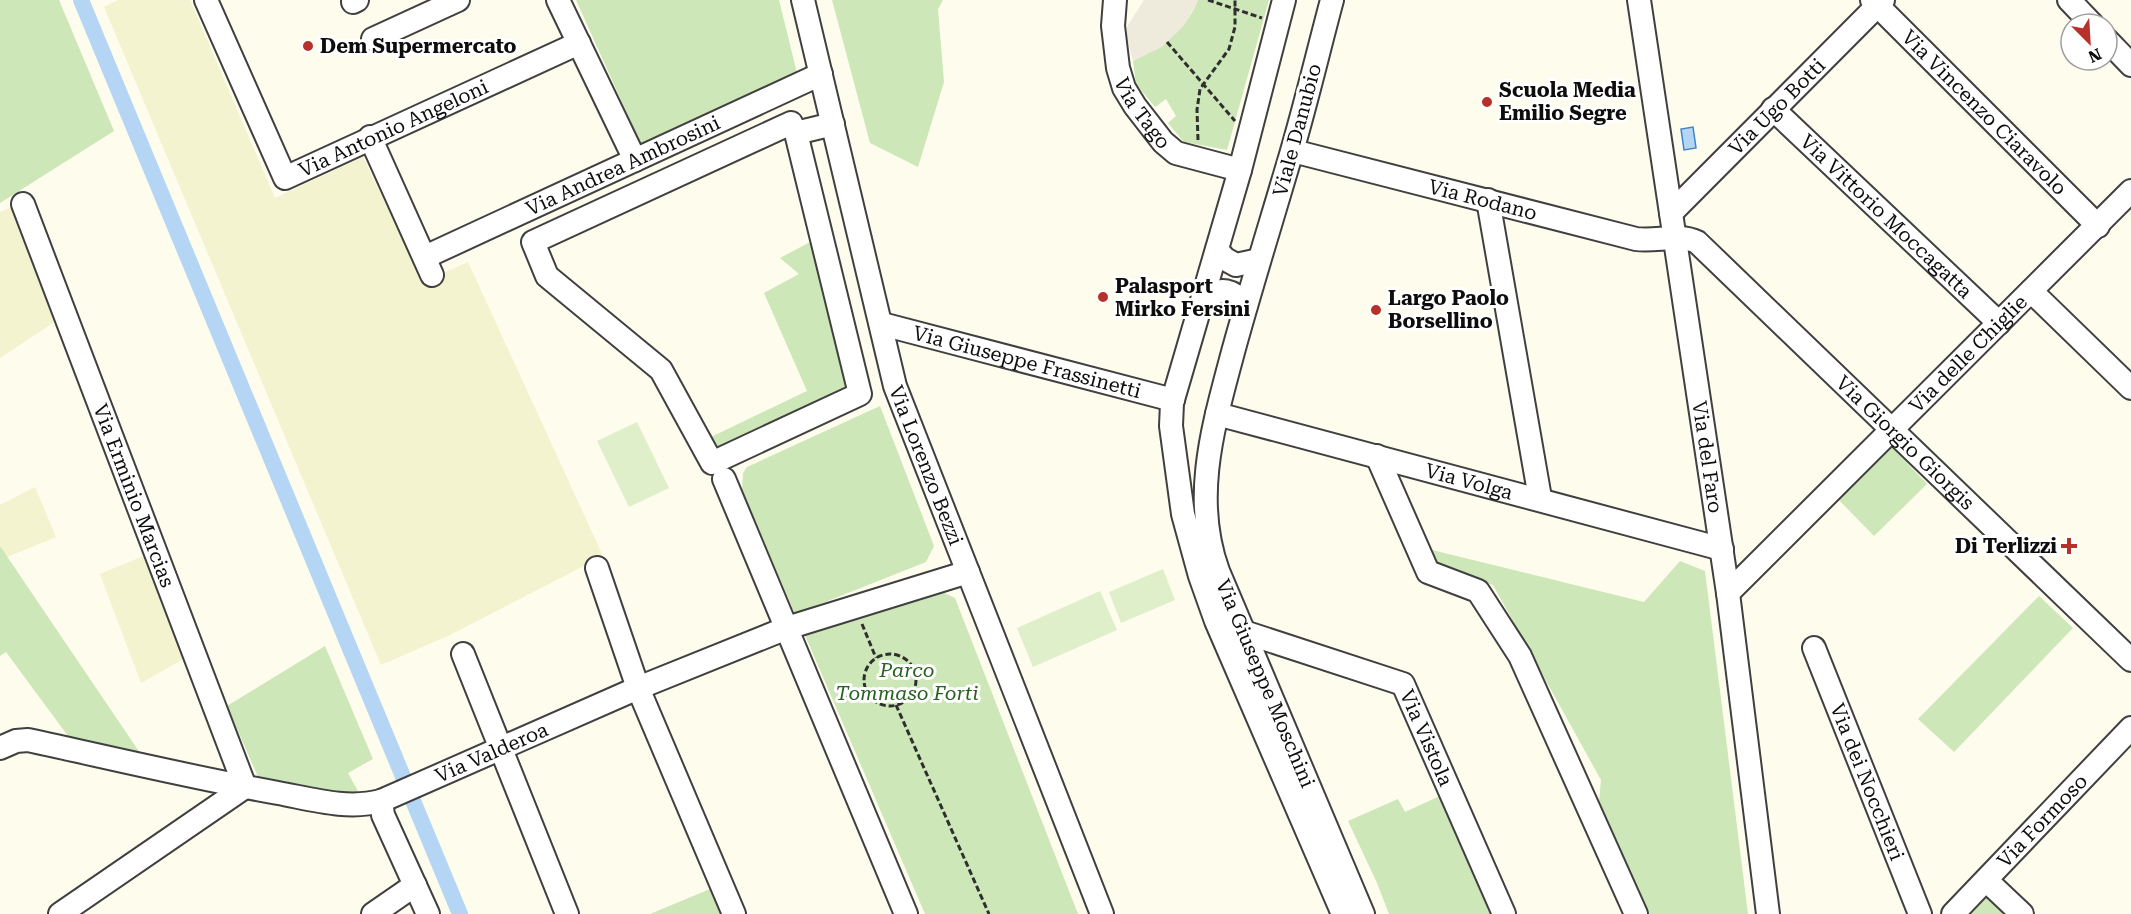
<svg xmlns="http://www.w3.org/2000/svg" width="2131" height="914" font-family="'Roboto Serif',serif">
  <rect width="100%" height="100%" fill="#fefced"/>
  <g fill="#f3f3cf">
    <polygon points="118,0 190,0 275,198 363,157 423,282 468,262 603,556 450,635 381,665 104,7"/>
    <polygon points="13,207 56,321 0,358 0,212"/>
    <polygon points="35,487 56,537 7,557 0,546 0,505"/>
    <polygon points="148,554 187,657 141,683 100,574"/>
  </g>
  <g fill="#cde7b8">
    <polygon points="0,0 59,0 114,131 0,203"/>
    <polygon points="576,0 779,0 797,73 643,149"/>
    <polygon points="832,0 943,0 938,9 944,82 918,167 870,143"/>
    <path d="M1198,0H1269L1227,150L1184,142L1168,123L1176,116L1166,99L1155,107L1136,84L1133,61C1163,44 1184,34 1198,0Z"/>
    <polygon points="812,241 850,388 722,449 715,444 711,437 807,391 764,293 799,274 780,258"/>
    <polygon points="880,406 934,546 926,562 795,614 742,492 743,473 747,467"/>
    <polygon points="1890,445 1927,484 1874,536 1836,497"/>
    <polygon points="0,546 140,753 71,740 6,652 0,656"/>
    <polygon points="1432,550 1644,602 1680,561 1705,571 1748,914 1643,914 1599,801 1601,780 1493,585 1436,564"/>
    <polygon points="936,589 955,598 1078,914 925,914 804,633"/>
    <polygon points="2039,596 2073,628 1954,752 1918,719"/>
    <polygon points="325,646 373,759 348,773 359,793 351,798 259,779 227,706"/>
    <polygon points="1442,795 1495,914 1389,914 1377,883 1348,821 1398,799 1405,812"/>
    <polygon points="710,889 721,914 650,914"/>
    <polygon points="1987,894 2007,914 1966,914"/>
  </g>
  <g fill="#dfefca">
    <polygon points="637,422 669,488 629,507 597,441"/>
    <polygon points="1163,569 1175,600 1121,623 1109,592"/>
    <polygon points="1100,591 1117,630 1033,667 1017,628"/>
  </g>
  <polygon fill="#eeebdd" points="1144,0 1198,0 1185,24 1162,47 1133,61 1125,30"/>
  <polygon fill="#b4d6f4" stroke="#3e85c8" stroke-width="1.5" points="1693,127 1696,148 1684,150 1681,129"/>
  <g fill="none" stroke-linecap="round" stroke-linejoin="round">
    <polyline stroke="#b4d6f4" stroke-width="16" points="81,0 460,914"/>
    <defs>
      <g id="minor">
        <path id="s1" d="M206,0L285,178L579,43"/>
        <polyline points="558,0 635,160"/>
        <path id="s2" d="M803,0L895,386L1102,914"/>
        <path id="s3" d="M1115,0L1113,26L1118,68L1124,88L1135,106L1163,142L1176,153L1240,170"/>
        <polyline points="1284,0 1240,170 1172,403 1171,426 1183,514 1200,576 1216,621 1343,914"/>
        <path id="s4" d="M1332,0C1317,56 1304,112 1287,168C1269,229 1250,290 1233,352C1214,424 1191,497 1218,571L1363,914"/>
        <path id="s5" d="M1639,0L1728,593L1768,914"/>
        <path id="s6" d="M1872,0L2098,226"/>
        <polyline points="2069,0 2092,24"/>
        <polyline points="353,2 357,0"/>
        <polyline points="373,39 458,0"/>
        <polyline points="2107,40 2131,65"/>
        <path id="s7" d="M1773,109L1999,323"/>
        <polyline points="796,133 860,394 712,463 661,370 547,276 533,242 791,123 796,133 833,124"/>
        <polyline points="370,137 432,275"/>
        <path id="s8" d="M1293,151L1636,239C1656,242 1679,233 1697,242L2131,660"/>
        <polyline points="1488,200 1540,498"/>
        <path id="s9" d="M23,204L245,787L60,914"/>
        <path id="s10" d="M1671,213L1883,0"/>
        <polyline points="1217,250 1225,259 1236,265 1259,260"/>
        <path id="s11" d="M425,257L821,74"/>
        <polyline points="2031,291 2131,388"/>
        <path d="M1203,297C1222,287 1232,289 1246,305"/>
        <path id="s12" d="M882,324L1173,400"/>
        <path id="s13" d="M1217,414L1722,549"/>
        <polyline points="1377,456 1428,572 1478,591 1520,656 1636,914"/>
        <polyline points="724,479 906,914"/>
        <polyline points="597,568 638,688 734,914"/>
        <path id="s14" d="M1728,593L2131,191"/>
        <path id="s15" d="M1244,632L1403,684L1504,914"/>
        <path id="s16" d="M1814,648L1920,914"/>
        <polyline points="463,654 567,914"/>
        <path id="s17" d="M0,748L16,741L28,740C111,758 194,778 278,793C311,799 347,810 381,801L638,688L787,628L968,572"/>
        <polyline points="381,801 383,815 428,914"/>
        <polyline points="1986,880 2022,914"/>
        <polyline points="373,914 415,885"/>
        <path id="s18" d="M1953,914L2131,728"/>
      </g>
    </defs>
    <use href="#minor" stroke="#404040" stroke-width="26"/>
    <g stroke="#2f2f2f" stroke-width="3" stroke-dasharray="6 3" stroke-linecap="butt">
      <polyline points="1208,0 1262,18"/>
      <polyline points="1167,42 1235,121"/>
      <polyline points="1198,140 1197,110 1200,89 1229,49 1235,27 1235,0"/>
      <polyline points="862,624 876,658"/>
      <circle cx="890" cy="680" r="26"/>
      <polyline points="837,701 866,689"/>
      <polyline points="896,705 989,914"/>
    </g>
    <use href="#minor" stroke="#fff" stroke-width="22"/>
  </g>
  <g fill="#b8302a" stroke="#fff" stroke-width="2">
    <circle cx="308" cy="46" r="6"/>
    <circle cx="1487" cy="102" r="6"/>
    <circle cx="1103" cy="297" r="6"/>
    <circle cx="1376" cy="310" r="6"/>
    <path d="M2066 537h6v6h6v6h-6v6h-6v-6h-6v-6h6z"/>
  </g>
  <g text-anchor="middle" stroke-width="6" stroke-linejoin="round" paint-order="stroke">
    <g font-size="20" font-weight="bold" fill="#0d0d0d" stroke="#fff" text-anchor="start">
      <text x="320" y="53">Dem Supermercato</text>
      <text x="1499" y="97">Scuola Media<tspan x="1499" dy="23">Emilio Segre</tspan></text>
      <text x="1115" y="293">Palasport<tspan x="1115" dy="23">Mirko Fersini</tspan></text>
      <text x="1388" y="305">Largo Paolo<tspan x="1388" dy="23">Borsellino</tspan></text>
      <text x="2057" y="553" text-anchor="end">Di Terlizzi</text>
    </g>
    <g font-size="20" fill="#0d0d0d" stroke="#fff">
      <text dy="7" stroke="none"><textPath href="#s10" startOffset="150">Via Ugo Botti</textPath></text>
      <text dy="7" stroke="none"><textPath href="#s3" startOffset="120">Via Tago</textPath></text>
      <text dy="7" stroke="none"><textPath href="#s6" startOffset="159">Via Vincenzo Ciaravolo</textPath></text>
      <text dy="7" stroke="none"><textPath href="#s1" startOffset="314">Via Antonio Angeloni</textPath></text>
      <text transform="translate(1297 130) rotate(-75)" y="7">Viale Danubio</text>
      <text dy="7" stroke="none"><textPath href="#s11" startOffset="218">Via Andrea Ambrosini</textPath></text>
      <text dy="7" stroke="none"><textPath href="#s8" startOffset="196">Via Rodano</textPath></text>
      <text dy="7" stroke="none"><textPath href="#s7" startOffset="156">Via Vittorio Moccagatta</textPath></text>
      <text dy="7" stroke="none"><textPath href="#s14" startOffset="339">Via delle Chiglie</textPath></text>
      <text dy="7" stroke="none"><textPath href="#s12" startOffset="150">Via Giuseppe Frassinetti</textPath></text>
      <text dy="7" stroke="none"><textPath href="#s8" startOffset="705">Via Giorgio Giorgis</textPath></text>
      <text dy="7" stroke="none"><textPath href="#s5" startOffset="462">Via del Faro</textPath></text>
      <text dy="7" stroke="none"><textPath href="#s2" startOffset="482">Via Lorenzo Bezzi</textPath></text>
      <text dy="7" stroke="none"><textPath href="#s13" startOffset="261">Via Volga</textPath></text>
      <text dy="7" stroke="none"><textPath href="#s9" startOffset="312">Via Erminio Marcias</textPath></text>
      <text dy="7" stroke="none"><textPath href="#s4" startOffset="711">Via Giuseppe Moschini</textPath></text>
      <text dy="7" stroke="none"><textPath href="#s15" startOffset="226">Via Vistola</textPath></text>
      <text dy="7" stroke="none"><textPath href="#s17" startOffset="510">Via Valderoa</textPath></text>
      <text dy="7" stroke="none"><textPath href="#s16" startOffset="144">Via dei Nocchieri</textPath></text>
      <text dy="7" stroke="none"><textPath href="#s18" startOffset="129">Via Formoso</textPath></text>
    </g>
    <g font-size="20" font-style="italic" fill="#286220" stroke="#fff">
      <text x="907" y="677">Parco<tspan x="907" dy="23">Tommaso Forti</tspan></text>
    </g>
  </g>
  <g transform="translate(2089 42) rotate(156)"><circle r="28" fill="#ffffff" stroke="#9e9e9e" stroke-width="1.5"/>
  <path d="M0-4.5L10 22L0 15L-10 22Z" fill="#b8302a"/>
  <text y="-9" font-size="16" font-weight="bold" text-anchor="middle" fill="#0d0d0d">N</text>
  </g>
</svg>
